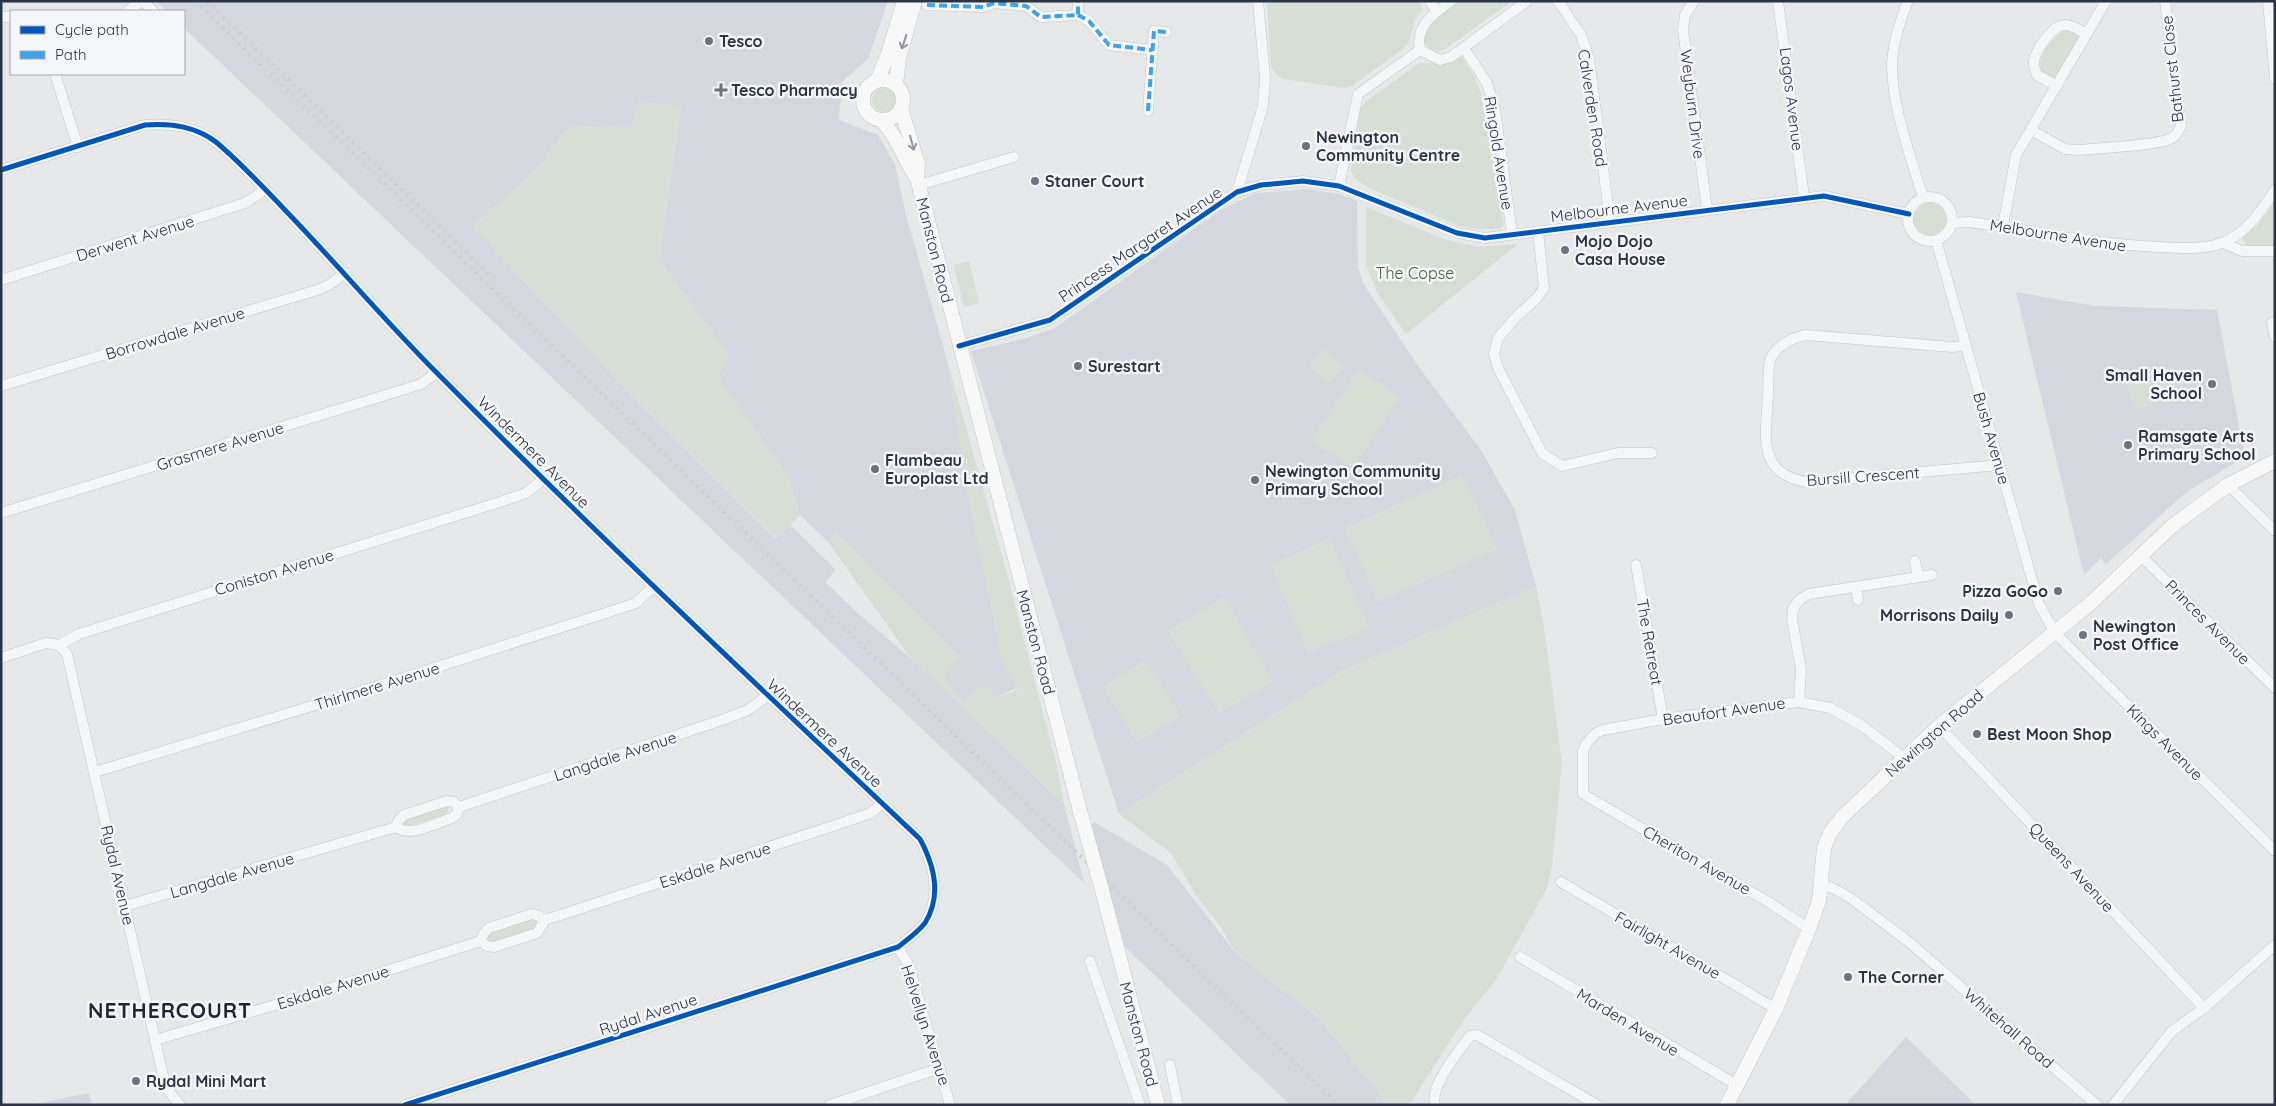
<svg xmlns="http://www.w3.org/2000/svg" width="2276" height="1106" font-family="Quicksand,sans-serif">
  <rect width="100%" height="100%" fill="#e6e8ea"/>
  <g fill="#d4d7dd">
    <polygon points="156,1 888,1 868,59 842,82 839,120 878,135 895,164 906,215 946,356 1002,660 1018,687 998,697 963,703 942,678 959,657 836,533 828,542 800,515 788,476 717,377 728,354 659,260 681,106 631,128 571,126 532,173 473,226 632,396 776,539 790,525 836,570 825,582 860,615 922,668 1064,804 1084,883 184,28 184,11 166,11"/>
    <polygon points="1309,189 1339,194 1357,201 1358,268 1364,285 1416,363 1481,450 1515,510 1536,586 1342,671 1119,814 971,351 1023,339 1055,328 1221,210 1256,193"/>
    <polygon points="2016,292 2095,306 2217,310 2245,457 2188,491 2106,564 2101,558 2084,575"/>
    <polygon points="1094,822 1167,865 1235,952 1321,1020 1388,1105 1290,1105 1125,947 1091,827"/>
    <polygon points="1906,1037 1976,1105 1845,1105"/>
    <polygon points="89,1093 92,1105 30,1105"/>
  </g>
  <g fill="#d6ded6">
    <polygon points="1267,1 1419,1 1423,9 1415,19 1408,44 1404,48 1352,86 1345,88 1283,79 1276,75 1271,66"/>
    <path d="M1456,1H1512L1444,50C1434,53 1428,49 1423,40C1427,20 1440,13 1456,1Z"/>
    <path d="M2069,29L2080,37L2055,80L2041,72C2036,56 2053,34 2069,29Z"/>
    <polygon points="1462,57 1475,78 1482,97 1504,225 1500,229 1474,229 1460,226 1371,189 1355,179 1351,170 1360,109 1365,102 1419,63 1439,64"/>
    <circle cx="884" cy="100" r="12"/>
    <polygon points="638,101 681,106 659,260 728,354 718,377 788,476 800,515 777,539 632,396 472,226 532,173 571,126 631,128"/>
    <polygon points="2275,202 2275,246 2247,246 2243,240 2244,235 2257,226"/>
    <circle cx="1930" cy="219" r="16"/>
    <polygon points="1366,207 1447,240 1478,247 1518,244 1406,334 1378,294 1366,265"/>
    <polygon points="969,261 979,303 964,307 954,265"/>
    <polygon points="1322,350 1345,366 1330,382 1309,368"/>
    <polygon points="946,356 1006,570 1057,767 1064,804 912,660 828,542 836,532 960,657 943,678 963,702 982,687 987,687 998,697 1013,692 1017,688 1002,660 967,491"/>
    <polygon points="1359,369 1400,397 1353,468 1311,440"/>
    <polygon points="2180,372 2186,398 2134,410 2128,384"/>
    <polygon points="1462,475 1497,549 1378,602 1345,528"/>
    <polygon points="1329,538 1369,628 1308,653 1271,565"/>
    <polygon points="1536,586 1544,627 1562,762 1552,866 1547,888 1496,980 1465,1018 1409,1105 1388,1105 1321,1020 1235,952 1221,927 1198,898 1171,853 1119,814 1342,671"/>
    <polygon points="1224,597 1273,682 1219,713 1168,631"/>
    <polygon points="1146,660 1181,716 1137,742 1103,686"/>
    <polygon points="446,806 449,809 447,814 408,827 403,825 405,820"/>
    <polygon points="532,919 537,923 534,929 493,942 487,940 490,932"/>
  </g>
  <g fill="none" stroke-linecap="round" stroke-linejoin="round">
    <defs>
      <g id="street">
        <polyline points="143,1 153,11"/>
        <polyline points="1430,1 1437,12"/>
        <path d="M1451,1C1434,14 1415,25 1420,50L1440,60L1451,57L1527,1"/>
        <polyline points="1558,1 1581,35 1589,58 1610,221"/>
        <polyline points="1694,1 1685,15 1683,30 1707,209"/>
        <polyline points="1778,1 1804,197"/>
        <path d="M1908,1C1900,21 1893,43 1892,64C1892,109 1911,156 1923,198"/>
        <polyline points="2268,1 2275,79"/>
        <polyline points="927,5 983,7 994,3 1026,6 1041,17 1078,15 1078,1"/>
        <polyline points="128,11 141,1"/>
        <polyline points="1078,15 1089,21 1109,45 1152,50"/>
        <polyline points="1,17 11,17"/>
        <polyline points="1464,48 1487,83 1495,110 1512,234"/>
        <polyline points="55,74 78,147"/>
        <path d="M2057,86L2037,75C2035,70 2033,65 2034,60C2037,48 2053,25 2065,25C2072,24 2080,31 2087,34"/>
        <polyline points="1148,111 1154,31 1166,32"/>
        <path d="M2031,130L2065,149L2077,150C2095,148 2159,146 2172,138C2177,135 2178,131 2181,126L2165,1"/>
        <path d="M1,170L145,125C171,123 195,126 216,142C240,162 263,187 285,210C337,264 385,321 438,374C595,533 758,686 920,839C934,865 942,896 925,923C918,932 907,940 898,947L405,1105"/>
        <polyline points="919,185 1014,157"/>
        <polyline points="1339,186 1358,94 1420,50"/>
        <polyline points="1237,192 1263,106 1265,78 1258,1"/>
        <circle cx="1930" cy="219" r="22"/>
        <path d="M1952,223L1969,222C2033,231 2094,244 2158,247C2178,248 2203,250 2222,243C2246,234 2262,210 2275,190"/>
        <polyline points="2003,226 2016,155 2106,1"/>
        <polyline points="1538,231 1544,288 1537,298 1517,316 1498,338 1494,354 1498,368 1542,453 1562,466 1618,453 1652,453"/>
        <polyline points="1936,240 2039,604 2055,633 2275,851"/>
        <polyline points="2223,243 2242,251 2275,251"/>
        <polyline points="1,280 245,203 265,190"/>
        <polyline points="2275,322 2272,323 2275,337"/>
        <polyline points="959,346 1050,320 1237,192 1261,185 1303,181 1339,186 1457,233 1485,238 1824,196 1909,214"/>
        <path d="M1965,346L1952,347L1806,335C1792,338 1778,344 1771,358C1767,365 1769,387 1768,396C1766,435 1756,474 1807,482L2000,465"/>
        <polyline points="1,386 317,290 329,285 345,273"/>
        <polyline points="2228,485 2275,531"/>
        <polyline points="1,513 402,390 421,384 436,373"/>
        <polyline points="2141,556 2275,688"/>
        <polyline points="1915,561 1918,577"/>
        <polyline points="1636,565 1663,719"/>
        <polyline points="1856,587 1858,600"/>
        <polyline points="59,645 67,654 163,1075 168,1090 180,1105"/>
        <polyline points="1,658 46,643 59,645 79,634 503,501 526,493 544,479"/>
        <polyline points="1799,702 1801,669 1792,619 1793,609 1799,600 1809,594 1932,575"/>
        <polyline points="1939,726 2204,1008"/>
        <polyline points="95,772 381,685 606,613 636,603 653,587"/>
        <path d="M447,801L454,802L459,807L457,814L452,818C436,823 411,838 396,827L399,820L404,815Z"/>
        <polyline points="459,807 722,720 748,710 767,696"/>
        <polyline points="1561,882 1776,1009"/>
        <polyline points="1822,885 1833,888 1852,899 1909,942 2097,1105"/>
        <polyline points="125,906 396,827"/>
        <polygon points="532,914 539,916 545,920 537,933 494,947 487,946 481,941 484,933 489,928"/>
        <polyline points="545,920 836,825 871,813 882,803"/>
        <polyline points="1809,929 1770,903 1583,794 1583,751 1586,744 1596,733 1603,730 1663,719 1799,702 1830,708 1861,725 1904,758"/>
        <polyline points="898,947 909,966 950,1105"/>
        <polyline points="1520,957 1737,1085"/>
        <polyline points="1090,961 1140,1105"/>
        <polyline points="155,1040 316,993 481,941"/>
        <polyline points="1170,1065 1178,1105"/>
        <polyline points="830,1105 940,1068"/>
        <path d="M1435,1105C1429,1087 1459,1051 1470,1036L1477,1035L1597,1105"/>
        <polyline points="2113,1105 2172,1031 2204,1008 2275,945"/>
      </g>
      <g id="secondary">
        <circle cx="883" cy="100" r="20"/>
        <polyline points="877,81 888,54 904,1"/>
        <polyline points="896,84 899,58 915,1"/>
        <polyline points="901,109 918,164 917,178 1080,811"/>
        <path d="M881,120C898,136 903,160 917,178"/>
        <polyline points="1102,890 1158,1105"/>
        <polyline points="1727,1105 1776,1009 1809,929 1819,901 1824,848 1830,833 1843,816 1939,726 2092,602 2172,526 2228,485 2275,461"/>
      </g>
    </defs>
    <use href="#street" stroke="#c4c6c8" stroke-width="11"/>
    <use href="#secondary" stroke="#c4c6c8" stroke-width="15"/>
    <use href="#street" stroke="#f5f6f7" stroke-width="10"/>
    <use href="#secondary" stroke="#f8f8f8" stroke-width="14"/>
    <g stroke="#cecfd2" stroke-width="4" stroke-dasharray="2.5 5" stroke-linecap="butt">
      <polyline points="195,1 1338,1105"/>
      <polyline points="207,1 489,274"/>
    </g>
    <defs>
      <polyline id="secondary-bridge" points="1080,811 1102,890"/>
    </defs>
    <use href="#secondary-bridge" stroke="#c4c6c8" stroke-width="15" stroke-linecap="butt"/>
    <use href="#secondary-bridge" stroke="#f8f8f8" stroke-width="14"/>
    <g stroke="#3ea3ec" stroke-width="4" stroke-dasharray="8 4" stroke-linecap="butt">
      <polyline points="927,5 983,7 994,3 1026,6 1041,17 1078,15 1078,1"/>
      <polyline points="1078,15 1089,21 1109,45 1152,50"/>
      <polyline points="1148,111 1154,31 1166,32"/>
    </g>
    <defs>
      <g id="cycleway">
        <path d="M1,170L145,125C171,123 195,126 216,142C240,162 263,187 285,210C337,264 385,321 438,374C595,533 758,686 920,839C934,865 942,896 925,923C918,932 907,940 898,947L405,1105"/>
        <polyline points="959,346 1050,320 1237,192 1261,185 1303,181 1339,186 1457,233 1485,238 1824,196 1909,214"/>
      </g>
    </defs>
    <use href="#cycleway" stroke="#f4f6f9" stroke-width="8"/>
    <use href="#cycleway" stroke="#0057b8" stroke-width="5"/>
  </g>
  <defs><path id="oneway-shaft" d="M-6 0H5M1.5-3L5.5 0L1.5 3" fill="none" stroke-width="1.6" stroke-linecap="round" stroke-linejoin="round" transform="scale(1.25)"/></defs>
  <g stroke="#92969e">
    <use href="#oneway-shaft" transform="translate(904 42) rotate(108)"/>
    <use href="#oneway-shaft" transform="translate(912 143) rotate(75)"/>
  </g>
  <g fill="#6c737f" stroke="#f4f6f9" stroke-width="2">
    <circle cx="709" cy="41" r="5"/>
    <path d="M718.5 82.5h5v5h5v5h-5v5h-5v-5h-5v-5h5z"/>
    <circle cx="1306" cy="146" r="5"/>
    <circle cx="1035" cy="181" r="5"/>
    <circle cx="1565" cy="250" r="5"/>
    <circle cx="1078" cy="366" r="5"/>
    <circle cx="2212" cy="384" r="5"/>
    <circle cx="2128" cy="445" r="5"/>
    <circle cx="875" cy="469" r="5"/>
    <circle cx="1255" cy="480" r="5"/>
    <circle cx="2058" cy="591" r="5"/>
    <circle cx="2009" cy="615" r="5"/>
    <circle cx="2083" cy="635" r="5"/>
    <circle cx="1977" cy="734" r="5"/>
    <circle cx="1848" cy="977" r="5"/>
    <circle cx="136" cy="1081" r="5"/>
  </g>
  <g text-anchor="middle" stroke-width="5" stroke-linejoin="round" paint-order="stroke">
    <g font-size="16" font-weight="bold" fill="#2b3445" stroke="#f4f6f9" text-anchor="start">
      <text x="719" y="47">Tesco</text>
      <text x="731" y="96">Tesco Pharmacy</text>
      <text x="1316" y="143">Newington<tspan x="1316" dy="18">Community Centre</tspan></text>
      <text x="1045" y="187">Staner Court</text>
      <text x="1575" y="247">Mojo Dojo<tspan x="1575" dy="18">Casa House</tspan></text>
      <text x="1088" y="372">Surestart</text>
      <text x="2202" y="381" text-anchor="end">Small Haven<tspan x="2202" dy="18">School</tspan></text>
      <text x="2138" y="442">Ramsgate Arts<tspan x="2138" dy="18">Primary School</tspan></text>
      <text x="885" y="466">Flambeau<tspan x="885" dy="18">Europlast Ltd</tspan></text>
      <text x="1265" y="477">Newington Community<tspan x="1265" dy="18">Primary School</tspan></text>
      <text x="2048" y="597" text-anchor="end">Pizza GoGo</text>
      <text x="1999" y="621" text-anchor="end">Morrisons Daily</text>
      <text x="2093" y="632">Newington<tspan x="2093" dy="18">Post Office</tspan></text>
      <text x="1987" y="740">Best Moon Shop</text>
      <text x="1858" y="983">The Corner</text>
      <text x="146" y="1087">Rydal Mini Mart</text>
    </g>
    <g font-size="16" fill="#2b3445" stroke="#f4f6f9">
      <text transform="translate(2172 69) rotate(-96)" y="6">Bathurst Close</text>
      <text transform="translate(1792 99) rotate(83)" y="6">Lagos Avenue</text>
      <text transform="translate(1693 104) rotate(83)" y="6">Weyburn Drive</text>
      <text transform="translate(1593 108) rotate(81)" y="6">Calverden Road</text>
      <text transform="translate(1499 153) rotate(81)" y="6">Ringold Avenue</text>
      <text transform="translate(1619 208) rotate(-7)" y="6">Melbourne Avenue</text>
      <text transform="translate(2058 235) rotate(9)" y="6">Melbourne Avenue</text>
      <text transform="translate(135 238) rotate(-17)" y="6">Derwent Avenue</text>
      <text transform="translate(1140 244) rotate(-34)" y="6">Princess Margaret Avenue</text>
      <text transform="translate(935 250) rotate(76)" y="6">Manston Road</text>
      <text transform="translate(175 333) rotate(-17)" y="6">Borrowdale Avenue</text>
      <text transform="translate(1992 438) rotate(74)" y="6">Bush Avenue</text>
      <text transform="translate(220 446) rotate(-17)" y="6">Grasmere Avenue</text>
      <text transform="translate(534 452) rotate(45)" y="6">Windermere Avenue</text>
      <text transform="translate(1863 476) rotate(-4)" y="6">Bursill Crescent</text>
      <text transform="translate(274 572) rotate(-17)" y="6">Coniston Avenue</text>
      <text transform="translate(2208 622) rotate(45)" y="6">Princes Avenue</text>
      <text transform="translate(1036 642) rotate(75)" y="6">Manston Road</text>
      <text transform="translate(1650 642) rotate(80)" y="6">The Retreat</text>
      <text transform="translate(377 686) rotate(-17)" y="6">Thirlmere Avenue</text>
      <text transform="translate(1724 711) rotate(-8)" y="6">Beaufort Avenue</text>
      <text transform="translate(825 733) rotate(43)" y="6">Windermere Avenue</text>
      <text transform="translate(1934 733) rotate(-41)" y="6">Newington Road</text>
      <text transform="translate(2165 742) rotate(45)" y="6">Kings Avenue</text>
      <text transform="translate(615 756) rotate(-18)" y="6">Langdale Avenue</text>
      <text transform="translate(1697 860) rotate(30)" y="6">Cheriton Avenue</text>
      <text transform="translate(715 865) rotate(-18)" y="6">Eskdale Avenue</text>
      <text transform="translate(2072 867) rotate(47)" y="6">Queens Avenue</text>
      <text transform="translate(118 875) rotate(77)" y="6">Rydal Avenue</text>
      <text transform="translate(232 875) rotate(-16)" y="6">Langdale Avenue</text>
      <text transform="translate(1668 945) rotate(30)" y="6">Fairlight Avenue</text>
      <text transform="translate(333 987) rotate(-17)" y="6">Eskdale Avenue</text>
      <text transform="translate(648 1014) rotate(-18)" y="6">Rydal Avenue</text>
      <text transform="translate(1628 1022) rotate(31)" y="6">Marden Avenue</text>
      <text transform="translate(926 1025) rotate(72)" y="6">Helvellyn Avenue</text>
      <text transform="translate(2009 1028) rotate(41)" y="6">Whitehall Road</text>
      <text transform="translate(1139 1034) rotate(75)" y="6">Manston Road</text>
    </g>
    <g font-size="16" fill="#3f6138" stroke="#f4f6f9">
      <text x="1415" y="279">The Copse</text>
    </g>
    <g font-size="21" font-weight="bold" letter-spacing="1" fill="#1d2536" stroke="#f4f6f9">
      <text x="170" y="1018">NETHERCOURT</text>
    </g>
  </g>
  <rect width="2276" height="1106" fill="none" stroke="#2b3445" stroke-width="5"/>
  <rect x="10" y="10" width="175" height="65" fill="#f4f6f9" stroke="#a4a8b1"/>
  <rect x="20" y="26" width="25" height="8" fill="#0057b8" stroke="#a4a8b1"/>
  <text x="55" y="35" font-size="15" fill="#2b3445">Cycle path</text>
  <rect x="20" y="51" width="25" height="8" fill="#3ea3ec" stroke="#a4a8b1"/>
  <text x="55" y="60" font-size="15" fill="#2b3445">Path</text>
</svg>
